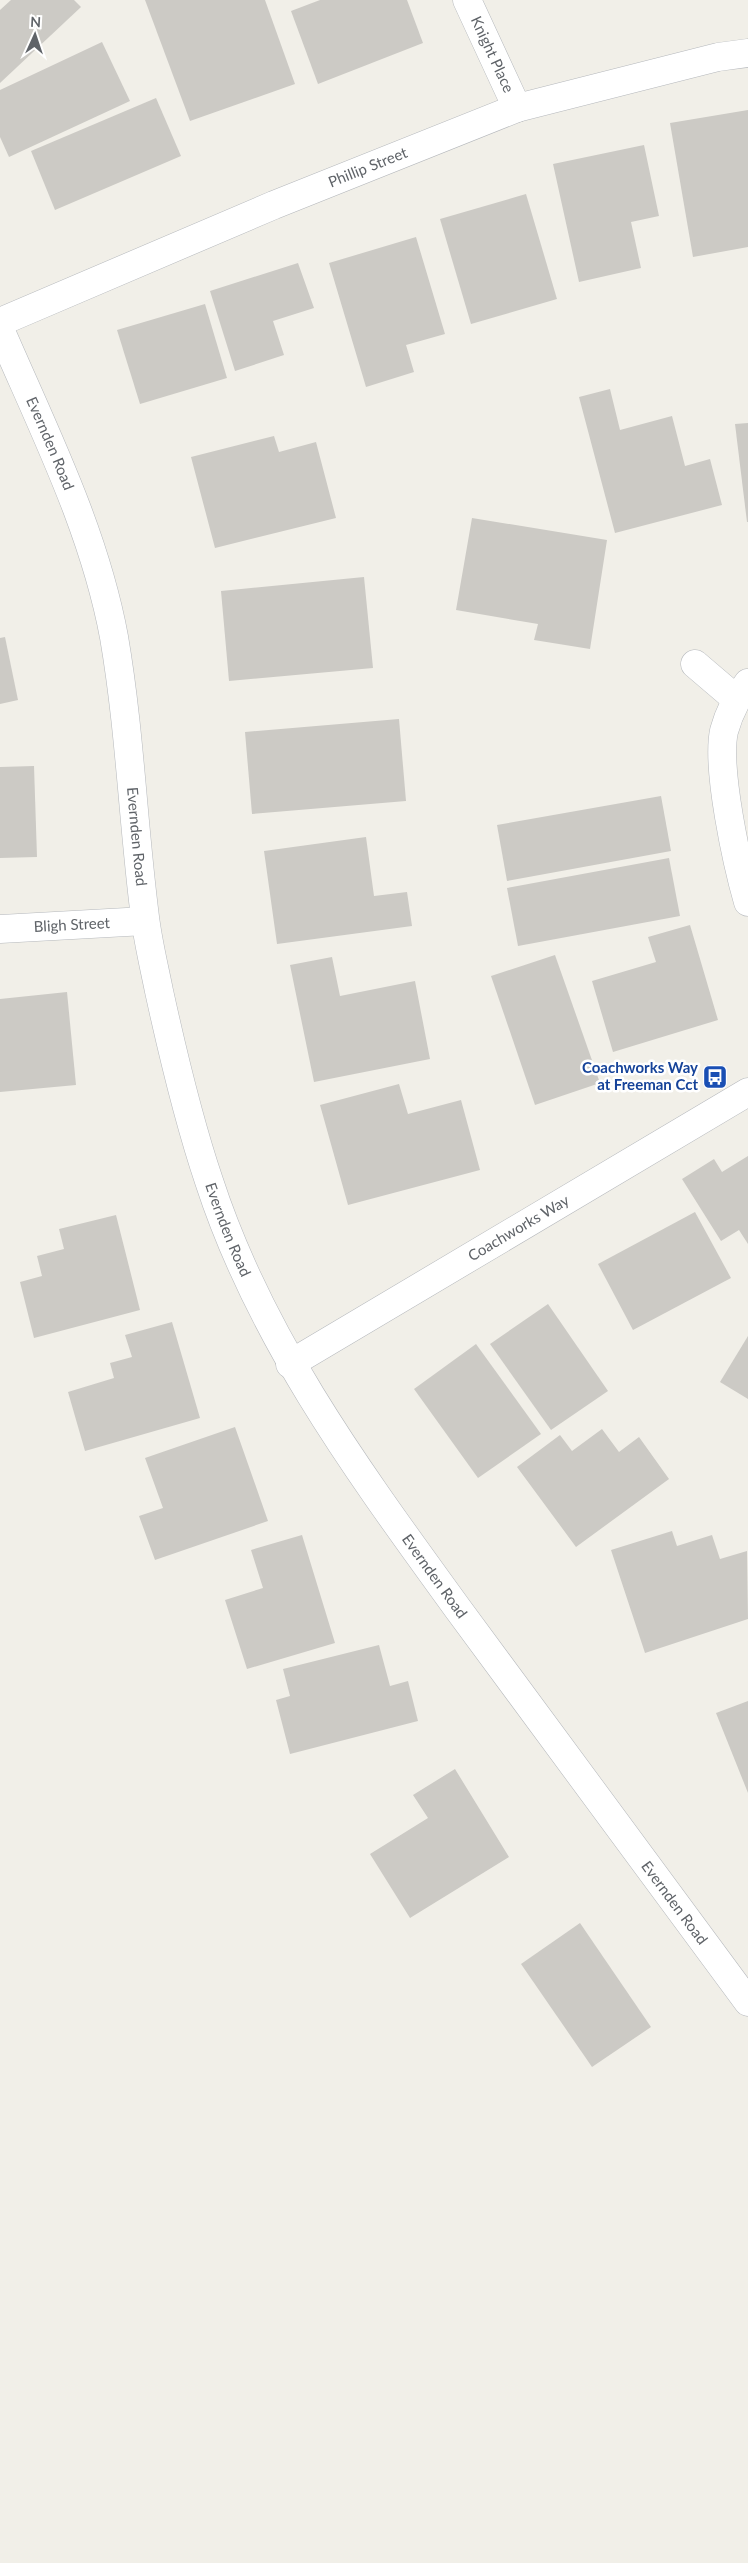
<svg xmlns="http://www.w3.org/2000/svg" width="748" height="2563" font-family="Lato,sans-serif">
  <rect width="100%" height="100%" fill="#f1efe8"/>
  <g fill="#cccac5">
    <polygon points="11,0 74,0 81,7 0,83 0,10"/>
    <polygon points="145,0 265,0 295,84 190,121"/>
    <polygon points="320,0 407,0 423,43 318,84 291,11"/>
    <polygon points="102,42 130,101 9,157 0,137 0,90"/>
    <polygon points="156,98 181,156 55,210 31,151"/>
    <polygon points="748,110 748,247 693,257 670,123"/>
    <polygon points="644,145 659,216 631,222 641,268 579,282 553,164"/>
    <polygon points="526,194 557,299 471,324 440,219"/>
    <polygon points="416,237 445,334 406,345 414,372 366,387 329,263"/>
    <polygon points="298,263 314,308 273,321 284,355 235,371 210,291"/>
    <polygon points="205,304 227,378 140,404 117,330"/>
    <polygon points="610,389 620,430 672,416 685,466 710,459 722,505 615,533 579,397"/>
    <polygon points="748,423 748,522 747,522 735,424"/>
    <polygon points="274,436 279,452 316,442 336,518 215,548 191,457"/>
    <polygon points="472,518 607,540 590,649 534,640 538,624 456,610"/>
    <polygon points="364,577 373,668 229,681 221,591"/>
    <polygon points="5,637 18,700 0,704 0,638"/>
    <polygon points="399,719 406,801 252,814 245,732"/>
    <polygon points="34,766 37,857 0,858 0,767"/>
    <polygon points="661,796 671,851 507,881 497,825"/>
    <polygon points="366,837 374,896 407,892 412,926 277,944 264,851"/>
    <polygon points="669,858 680,916 518,946 507,888"/>
    <polygon points="690,925 718,1020 613,1052 592,981 656,962 648,937"/>
    <polygon points="555,955 600,1083 535,1105 491,976"/>
    <polygon points="332,957 340,996 415,981 430,1059 314,1082 290,965"/>
    <polygon points="67,992 76,1085 0,1092 0,999"/>
    <polygon points="399,1084 408,1114 461,1100 480,1170 348,1205 320,1105"/>
    <polygon points="748,1156 748,1244 739,1230 721,1241 682,1179 714,1159 722,1172"/>
    <polygon points="695,1212 731,1278 633,1330 598,1264"/>
    <polygon points="116,1215 140,1310 34,1338 20,1282 42,1276 37,1256 64,1249 59,1229"/>
    <polygon points="548,1304 608,1391 551,1430 490,1344"/>
    <polygon points="172,1322 200,1418 85,1451 68,1392 114,1378 110,1363 132,1357 125,1335"/>
    <polygon points="748,1336 748,1399 720,1382"/>
    <polygon points="476,1344 541,1434 478,1478 414,1389"/>
    <polygon points="235,1427 268,1521 155,1560 139,1516 163,1508 145,1458"/>
    <polygon points="602,1429 619,1452 639,1437 669,1479 576,1547 517,1467 560,1435 572,1451"/>
    <polygon points="672,1531 677,1546 712,1535 720,1559 747,1551 748,1619 645,1653 611,1550"/>
    <polygon points="302,1535 335,1643 247,1669 225,1600 263,1588 251,1550"/>
    <polygon points="379,1645 390,1686 408,1681 418,1721 290,1754 276,1700 290,1696 283,1669"/>
    <polygon points="748,1701 748,1793 716,1713"/>
    <polygon points="455,1769 509,1857 410,1918 370,1854 428,1818 413,1795"/>
    <polygon points="580,1923 651,2027 592,2067 521,1964"/>
  </g>
  <g fill="none" stroke-linecap="round" stroke-linejoin="round">
    <defs>
      <g id="minor">
        <path id="s1" d="M467,0L517,108"/>
        <path id="s2" d="M0,322L274,205L517,108L718,57L748,53"/>
        <polyline points="695,664 736,699"/>
        <path d="M748,683C737,697 729,713 724,731C716,768 737,864 748,902"/>
        <path id="s3" d="M0,929L145,921"/>
        <path id="s4" d="M290,1364L748,1092"/>
      </g>
      <g id="tertiary">
        <path id="s5" d="M0,329C43,429 94,529 114,637C130,730 133,824 145,917C148,942 154,966 159,991C173,1055 188,1119 209,1181C261,1341 361,1475 458,1609C554,1741 651,1872 748,2002"/>
      </g>
    </defs>
    <use href="#minor" stroke="#b5b8bc" stroke-width="29"/>
    <use href="#tertiary" stroke="#b5b8bc" stroke-width="29"/>
    <use href="#minor" stroke="#fff" stroke-width="28"/>
    <use href="#tertiary" stroke="#fff" stroke-width="28"/>
  </g>
  <defs>
    <symbol id="bus-square" viewBox="-11 -11 22 22"><rect x="-9" y="-9" width="18" height="18" rx="4" fill="#1a4fb4" stroke="#fff"/><path d="M-5-6H5V4H4V6H2V4H-2V6H-4V4H-5ZM-3.5-4V0h7V-4ZM-3.5 1.2v1.5H-2V1.2ZM2 1.2v1.5H3.5V1.2Z" fill="#fff"/></symbol>
  </defs>
  <g fill-rule="evenodd">
    <use href="#bus-square" x="701" y="1063" width="28" height="28"/>
  </g>
  <g text-anchor="middle" stroke-width="5" stroke-linejoin="round" paint-order="stroke">
    <g font-size="15" fill="#5f6368" stroke="#fff">
      <text dy="5" stroke="none"><textPath href="#s1" startOffset="60">Knight Place</textPath></text>
      <text dy="5" stroke="none"><textPath href="#s2" startOffset="399">Phillip Street</textPath></text>
      <text dy="5" stroke="none"><textPath href="#s5" startOffset="125">Evernden Road</textPath></text>
      <text dy="5" stroke="none"><textPath href="#s5" startOffset="530">Evernden Road</textPath></text>
      <text dy="5" stroke="none"><textPath href="#s3" startOffset="72">Bligh Street</textPath></text>
      <text dy="5" stroke="none"><textPath href="#s4" startOffset="266">Coachworks Way</textPath></text>
      <text dy="5" stroke="none"><textPath href="#s5" startOffset="935">Evernden Road</textPath></text>
      <text dy="5" stroke="none"><textPath href="#s5" startOffset="1340">Evernden Road</textPath></text>
      <text dy="5" stroke="none"><textPath href="#s5" startOffset="1745">Evernden Road</textPath></text>
    </g>
    <g font-size="15" font-weight="bold" fill="#164399" stroke="#fff" text-anchor="end">
      <text x="698" y="1073">Coachworks Way<tspan x="698" dy="17">at Freeman Cct</tspan></text>
    </g>
  </g>
  <g transform="translate(35 35) rotate(3)" stroke="#ffffff" stroke-width="4" paint-order="stroke">
  <path d="M0-4L9 19L0 12L-9 19Z" fill="#5f6368"/>
  <text y="-8" font-size="14" font-weight="bold" text-anchor="middle" fill="#5f6368">N</text>
  </g>
</svg>
